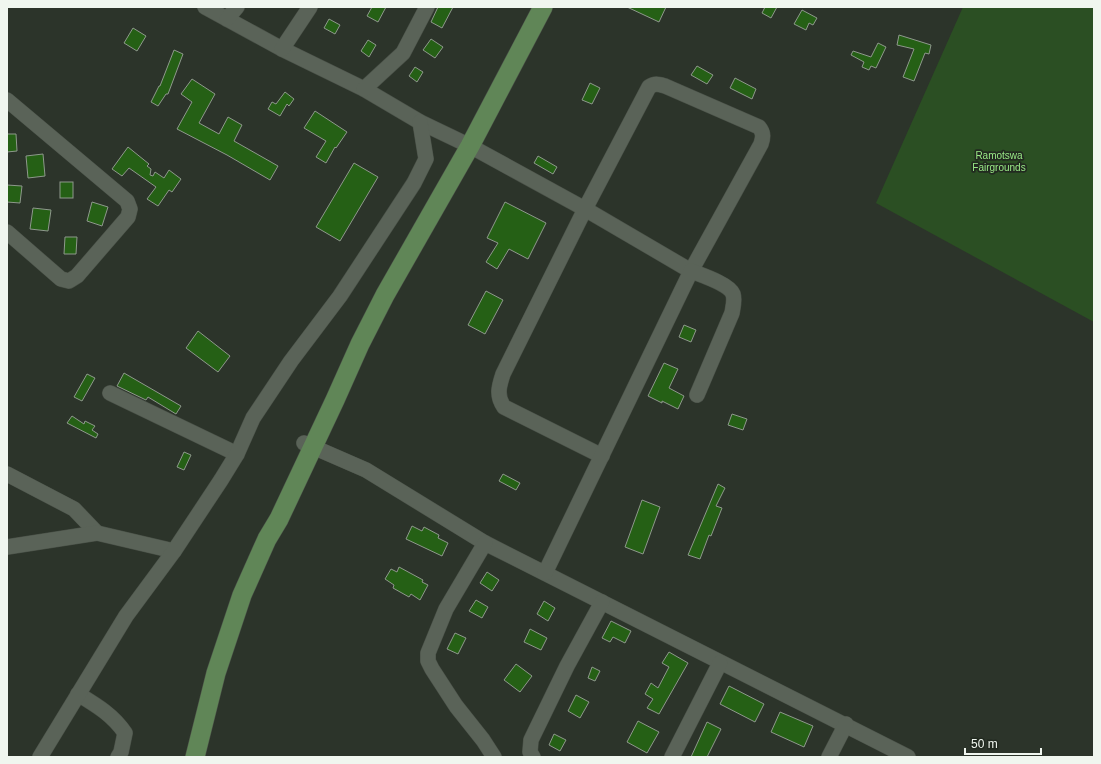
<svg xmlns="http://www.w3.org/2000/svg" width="1101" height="764" font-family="Arial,sans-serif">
  <rect width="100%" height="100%" fill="#2c342a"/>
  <polygon fill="#2b4f23" points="963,7 1094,7 1094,322 876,203"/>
  <g fill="#256015" stroke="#8e988c">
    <polygon points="372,7 386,7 378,22 367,16"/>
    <polygon points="438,7 453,7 442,28 431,22"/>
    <polygon points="627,7 666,7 659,22"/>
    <polygon points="765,7 777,7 771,18 762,13"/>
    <polygon points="802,10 817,18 813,25 809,23 806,30 794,24"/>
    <polygon points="329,19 340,25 335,34 324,28"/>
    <polygon points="133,28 146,36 137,51 124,43"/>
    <polygon points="899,35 931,45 929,54 925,53 914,81 903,77 914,49 897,45"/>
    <polygon points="431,39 443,47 435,58 423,50"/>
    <polygon points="368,40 376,45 369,57 361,51"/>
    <polygon points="878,43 886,47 876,68 871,66 869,70 862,67 864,62 851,55 853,51 871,57"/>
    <polygon points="174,50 183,54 168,94 166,94 158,106 151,102 159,86 160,86"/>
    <polygon points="697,66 713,75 707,84 691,75"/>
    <polygon points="415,67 423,72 417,82 409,76"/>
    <polygon points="735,78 756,89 752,99 730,88"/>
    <polygon points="192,79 215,94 199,123 219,134 228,117 242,125 234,141 278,166 270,180 227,155 177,129 192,102 181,94"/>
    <polygon points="590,83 600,88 592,104 582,100"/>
    <polygon points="285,92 294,99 289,106 287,104 280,116 268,109 272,102 276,104"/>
    <polygon points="315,111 347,132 336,148 335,147 326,163 316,157 326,141 304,128"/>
    <polygon points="7,134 16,134 17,151 7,152"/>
    <polygon points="128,147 149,164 147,166 151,169 150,175 153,176 155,172 164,178 169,170 181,179 172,192 169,190 158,206 147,199 156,187 129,168 122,176 112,169"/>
    <polygon points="43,154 45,176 28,178 26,156"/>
    <polygon points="538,156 557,167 553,174 534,163"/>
    <polygon points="354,163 378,177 340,241 316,227"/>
    <rect x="60" y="182" width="13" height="16"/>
    <polygon points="7,185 22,186 20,203 7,202"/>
    <polygon points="92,202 108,207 102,226 87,221"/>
    <polygon points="505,202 546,223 528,259 509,249 497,269 486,262 498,243 487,238"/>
    <polygon points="33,208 51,210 48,231 30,229"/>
    <polygon points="65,237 77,237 76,254 64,254"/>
    <polygon points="486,291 503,300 485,334 468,325"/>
    <polygon points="684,325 696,330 691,342 679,337"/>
    <polygon points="198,331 230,356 218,372 186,348"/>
    <polygon points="664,363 678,369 669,388 684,396 678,409 662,401 662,403 648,396"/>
    <polygon points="124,373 181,406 176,414 148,397 146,400 117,386"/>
    <polygon points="87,374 95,378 82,401 74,397"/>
    <polygon points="732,414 747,419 743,430 728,425"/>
    <polygon points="72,416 84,424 85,421 95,426 92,430 98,434 96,438 67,423"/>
    <polygon points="184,452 191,455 184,470 177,467"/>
    <polygon points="503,474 520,483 516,490 499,481"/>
    <polygon points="718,484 725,488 716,506 722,508 711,536 709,535 700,559 688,555"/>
    <polygon points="642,500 660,507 643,554 625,547"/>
    <polygon points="412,526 422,531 424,527 439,535 438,538 448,543 442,556 406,539"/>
    <polygon points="399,567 423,580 422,582 428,585 420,600 411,594 409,597 393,588 394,585 385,579 391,569 397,572"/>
    <polygon points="487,572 499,580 492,591 480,583"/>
    <polygon points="476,600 488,607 482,618 469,611"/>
    <polygon points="544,601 555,608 548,621 537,614"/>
    <polygon points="611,621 631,631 625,643 613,637 610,642 602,638"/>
    <polygon points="530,629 547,638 541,650 524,642"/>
    <polygon points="455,633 466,638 458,654 447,649"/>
    <polygon points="669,652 688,663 659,714 647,708 653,699 645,694 651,683 658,688 669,667 662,663"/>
    <polygon points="516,664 532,676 520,692 504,680"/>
    <polygon points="592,667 600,671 595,681 588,678"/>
    <polygon points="729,686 764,704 755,722 720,704"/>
    <polygon points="576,695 589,702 580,718 568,711"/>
    <polygon points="780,712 813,726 804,747 771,732"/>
    <polygon points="638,721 659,732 647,753 627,742"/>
    <polygon points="707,722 721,729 707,757 691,757"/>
    <polygon points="554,734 566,740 560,751 549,745"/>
  </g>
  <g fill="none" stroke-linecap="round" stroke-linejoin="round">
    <defs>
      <g id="minor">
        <path d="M205,7L282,49L364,89L420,122L470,146L585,209L691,271L761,144C763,138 764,133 759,127L665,86C658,84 655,83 649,87L585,209L503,374C499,386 496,396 504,407L602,456"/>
        <polyline points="227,19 237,7"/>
        <polyline points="282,49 310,7"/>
        <polyline points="364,89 403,53 427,7"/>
        <polyline points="7,100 127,201 130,209 128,217 77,276 69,281 61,279 7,232"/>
        <polyline points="110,393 237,454"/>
        <polyline points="304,443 366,470 485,543 908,757"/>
        <polyline points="7,474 74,509 97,533"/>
        <polyline points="485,543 446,609 428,653 428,661 432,669 456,706 483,740 494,757"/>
        <polyline points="7,547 97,533 174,551"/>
        <path d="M545,573L691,271C701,275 729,284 733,294C735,300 733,307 732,313L697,395"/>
        <path d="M78,694C96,705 113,715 125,733L121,752L118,757"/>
        <polyline points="40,757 126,616 174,551 221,480 237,454 253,418 291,361 340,296 414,183 426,159 420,122"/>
        <polyline points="533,757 530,752 531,740 567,666 602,602"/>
        <polyline points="672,757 720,663"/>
        <polyline points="829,757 846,724"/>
      </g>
      <polyline id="major" points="195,757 216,673 242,595 267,539 279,519 335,400 360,344 385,295 470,146 543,7"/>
    </defs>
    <use href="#minor" stroke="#495047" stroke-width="16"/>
    <use href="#major" stroke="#495047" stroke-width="20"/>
    <use href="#minor" stroke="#5a6358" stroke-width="15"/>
    <use href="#major" stroke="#608657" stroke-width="19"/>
  </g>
  <g text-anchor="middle" stroke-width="3.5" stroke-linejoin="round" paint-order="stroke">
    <g font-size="10" fill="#99e986" stroke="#222a20">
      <text x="999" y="159">Ramotswa<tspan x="999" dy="12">Fairgrounds</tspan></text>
    </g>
  </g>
  <rect width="1101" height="764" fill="none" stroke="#f0f6ef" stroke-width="16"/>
  <path d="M965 748v6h76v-6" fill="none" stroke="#f0f6ef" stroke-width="2"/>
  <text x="971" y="748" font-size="12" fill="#f0f6ef" stroke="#222a20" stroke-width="3" paint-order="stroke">50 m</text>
</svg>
